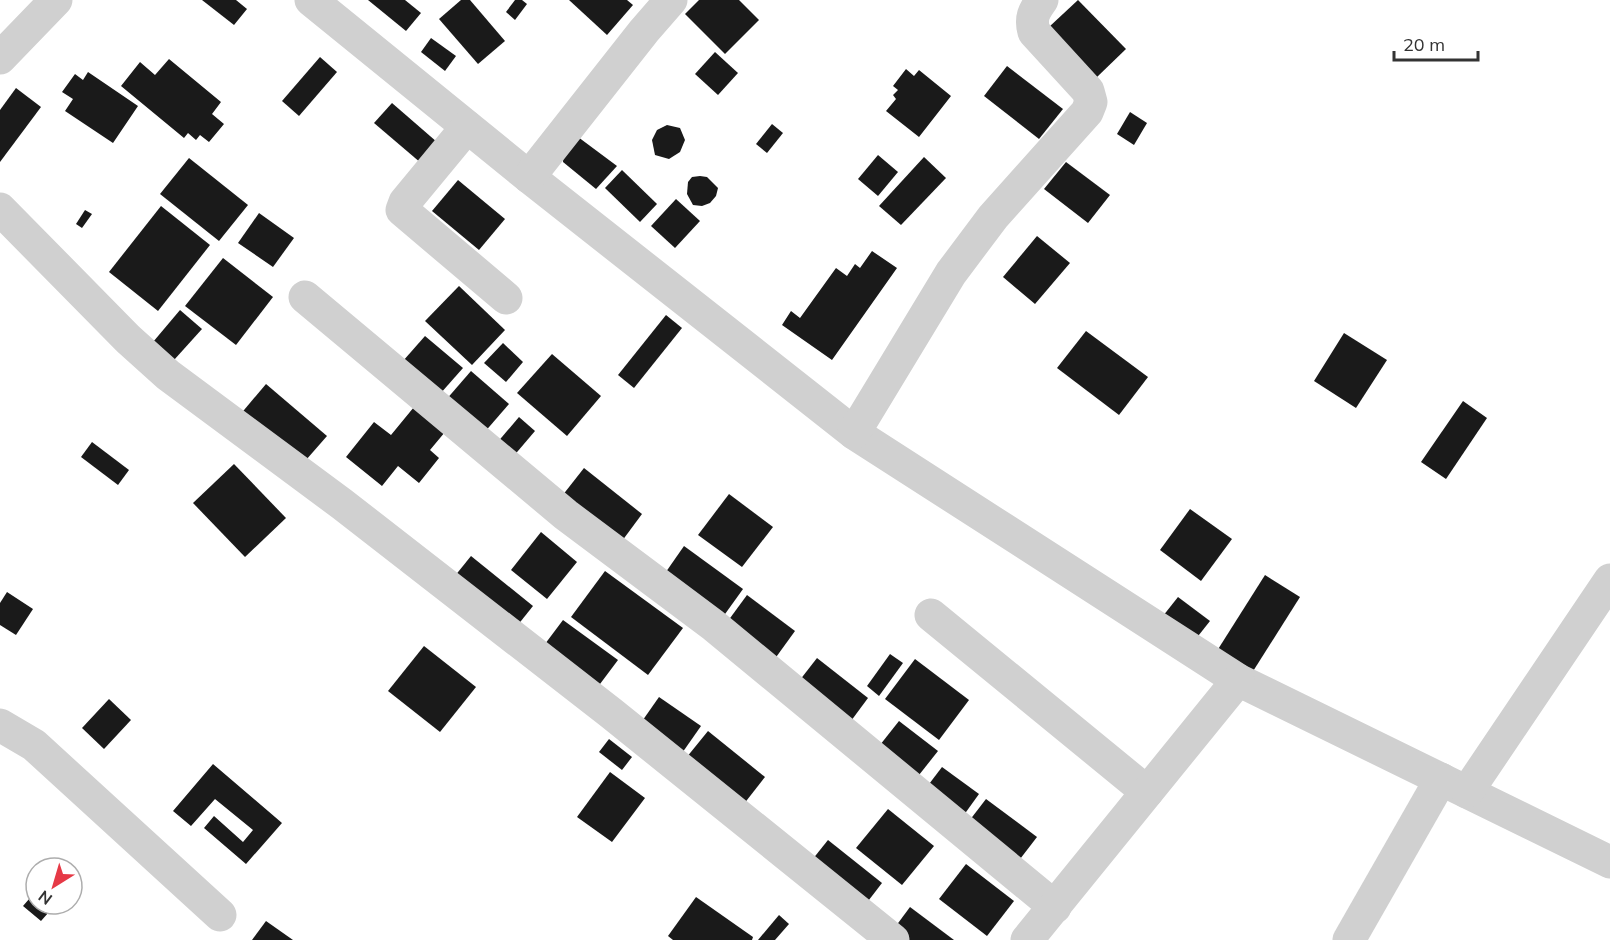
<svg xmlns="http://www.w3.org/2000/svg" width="1610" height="940" font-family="Mulish,sans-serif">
  <rect width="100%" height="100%" fill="#fff"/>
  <g fill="#1a1a1a">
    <polygon points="202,0 236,0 247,9 234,25"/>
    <polygon points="368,0 405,0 421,13 406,31"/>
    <polygon points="461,0 470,0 505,41 478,64 439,19"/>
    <polygon points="515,0 522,0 527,4 515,20 506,12"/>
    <polygon points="569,0 627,0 633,5 607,35"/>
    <polygon points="699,0 739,0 759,20 725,54 685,14"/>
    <polygon points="1078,0 1126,49 1097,77 1049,27"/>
    <polygon points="431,38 456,56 445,71 421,52"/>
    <polygon points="715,52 738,73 718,95 695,74"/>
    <polygon points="320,57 337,72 299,116 282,101"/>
    <polygon points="169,59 221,102 212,114 224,124 209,142 200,135 196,140 188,133 184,138 121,86 140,62 155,75"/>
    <polygon points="1007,66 1063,109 1039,139 984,96"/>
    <polygon points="906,69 914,76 919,70 951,96 919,137 886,111 896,99 893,95 898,90 893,86"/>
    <polygon points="88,72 138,106 113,143 65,111 73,99 62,92 75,74 83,80"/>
    <polygon points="16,88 41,107 0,162 0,110"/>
    <polygon points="392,103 445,149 428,169 374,123"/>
    <polygon points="1130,112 1147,123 1134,145 1117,134"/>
    <polygon points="772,124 783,133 767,153 756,144"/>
    <polygon points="667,125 680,128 685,140 680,152 669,159 655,155 652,140 657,130"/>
    <polygon points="574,134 617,166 596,189 563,162 564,145"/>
    <polygon points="878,155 898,172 878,196 858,179"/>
    <polygon points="924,157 946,178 901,225 879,206"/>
    <polygon points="189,158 248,205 219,241 160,194"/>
    <polygon points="1066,162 1110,195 1088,223 1044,189"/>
    <polygon points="622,170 657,204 640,222 605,188"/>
    <polygon points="700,176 707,177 718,188 716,196 710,203 702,206 693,205 687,194 688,182 692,177"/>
    <polygon points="458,180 505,219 479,250 432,211"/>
    <polygon points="676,199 700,221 675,248 651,226"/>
    <polygon points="161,206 210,245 158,311 109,272"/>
    <polygon points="85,210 92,214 82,228 76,224"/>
    <polygon points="259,213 294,238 273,267 238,243"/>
    <polygon points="1037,236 1070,263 1035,304 1003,277"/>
    <polygon points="872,251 897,268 832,360 782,325 791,311 800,318 836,268 847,276 855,264 860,268"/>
    <polygon points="223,258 273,297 236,345 185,306"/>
    <polygon points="459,286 505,330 472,365 425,321"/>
    <polygon points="180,310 202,329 174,360 153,342"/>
    <polygon points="666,315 682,328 634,388 618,375"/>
    <polygon points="1086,331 1148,377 1119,415 1057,368"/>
    <polygon points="1344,333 1387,360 1356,408 1314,381"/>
    <polygon points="425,336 463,368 440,394 403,361"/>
    <polygon points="503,343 523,362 506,382 484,363"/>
    <polygon points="552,354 601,396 567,436 517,393"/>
    <polygon points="471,371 509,404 483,434 445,401"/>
    <polygon points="266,384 327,436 299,468 239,416"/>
    <polygon points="1463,401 1487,418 1446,479 1421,462"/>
    <polygon points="414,407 445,432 430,450 439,458 419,483 398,466 382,486 346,457 374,422 391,435"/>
    <polygon points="519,417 535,431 512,458 496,444"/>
    <polygon points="92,442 129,470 118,485 81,457"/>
    <polygon points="234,464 286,518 245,557 193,503"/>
    <polygon points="584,468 642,514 622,541 562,496"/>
    <polygon points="729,494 773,527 742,567 698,535"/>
    <polygon points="1190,509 1232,539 1201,581 1160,550"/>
    <polygon points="541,532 577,562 547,599 511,570"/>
    <polygon points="684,546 743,589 720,621 661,579"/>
    <polygon points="471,556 533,606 513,631 450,582"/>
    <polygon points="605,571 683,628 648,675 571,617"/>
    <polygon points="1265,575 1300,597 1250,676 1215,654"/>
    <polygon points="7,592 33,609 16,635 0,625 0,603"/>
    <polygon points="747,595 795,631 774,660 725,625"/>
    <polygon points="1178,597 1210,621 1191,645 1159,621"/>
    <polygon points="563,620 618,660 594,692 539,652"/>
    <polygon points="424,646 476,687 440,732 388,691"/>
    <polygon points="890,654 903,663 879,696 867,686"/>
    <polygon points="817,658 868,698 848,725 796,685"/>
    <polygon points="915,659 969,700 939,740 885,699"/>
    <polygon points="659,697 701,726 680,756 638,727"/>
    <polygon points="109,699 131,720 104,749 82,728"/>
    <polygon points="899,721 938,751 919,775 880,745"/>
    <polygon points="708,731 765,777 740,809 682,763"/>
    <polygon points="609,739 632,757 622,770 599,752"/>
    <polygon points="213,764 282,823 246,864 204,828 214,816 243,842 253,830 215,799 191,826 173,811"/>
    <polygon points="942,767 979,794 961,819 923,792"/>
    <polygon points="610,772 645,798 612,842 577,817"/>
    <polygon points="986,799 1037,837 1017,863 966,825"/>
    <polygon points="888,809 934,846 902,885 856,848"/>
    <polygon points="828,840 882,883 862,909 808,865"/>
    <polygon points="966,864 1014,901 987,936 939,899"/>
    <polygon points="36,891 36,904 56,904 41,921 23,906"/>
    <polygon points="696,897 753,937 752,940 673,940 668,936"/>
    <polygon points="910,907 954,940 897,940 890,934"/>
    <polygon points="779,915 789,924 775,940 758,940"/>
    <polygon points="266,921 293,940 252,940"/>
  </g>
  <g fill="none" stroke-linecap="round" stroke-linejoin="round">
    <g stroke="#d0d0d0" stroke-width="33">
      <polyline points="311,0 529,177 854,433 1238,680 1610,862"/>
      <polyline points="0,58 56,0"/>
      <polyline points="467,127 405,202 402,210 506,298"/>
      <polyline points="529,177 644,31 671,0"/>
      <polyline points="0,209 128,339 168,375 342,504 611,713 893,940"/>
      <polyline points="305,297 566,515 713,625 1055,907"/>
      <path d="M854,433L951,273L993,217L1087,112L1091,102L1088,91L1034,32C1030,18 1034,11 1042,0"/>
      <polyline points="931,615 1147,792"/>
      <polyline points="0,725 34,745 220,915"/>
      <polyline points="1467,792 1610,580"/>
      <polyline points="1027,940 1238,680"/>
      <polyline points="1349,940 1441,779"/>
    </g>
  </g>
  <g transform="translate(54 886) rotate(217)"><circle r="28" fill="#ffffff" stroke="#adadad" stroke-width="1.5"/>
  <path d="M0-4.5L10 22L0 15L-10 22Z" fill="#e63946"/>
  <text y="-9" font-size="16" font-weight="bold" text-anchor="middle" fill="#333333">N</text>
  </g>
  <path d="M1394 51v9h84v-9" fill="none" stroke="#333333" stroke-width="3"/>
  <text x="1403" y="51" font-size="18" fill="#333333" stroke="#ffffff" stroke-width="4.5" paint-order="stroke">20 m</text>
</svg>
